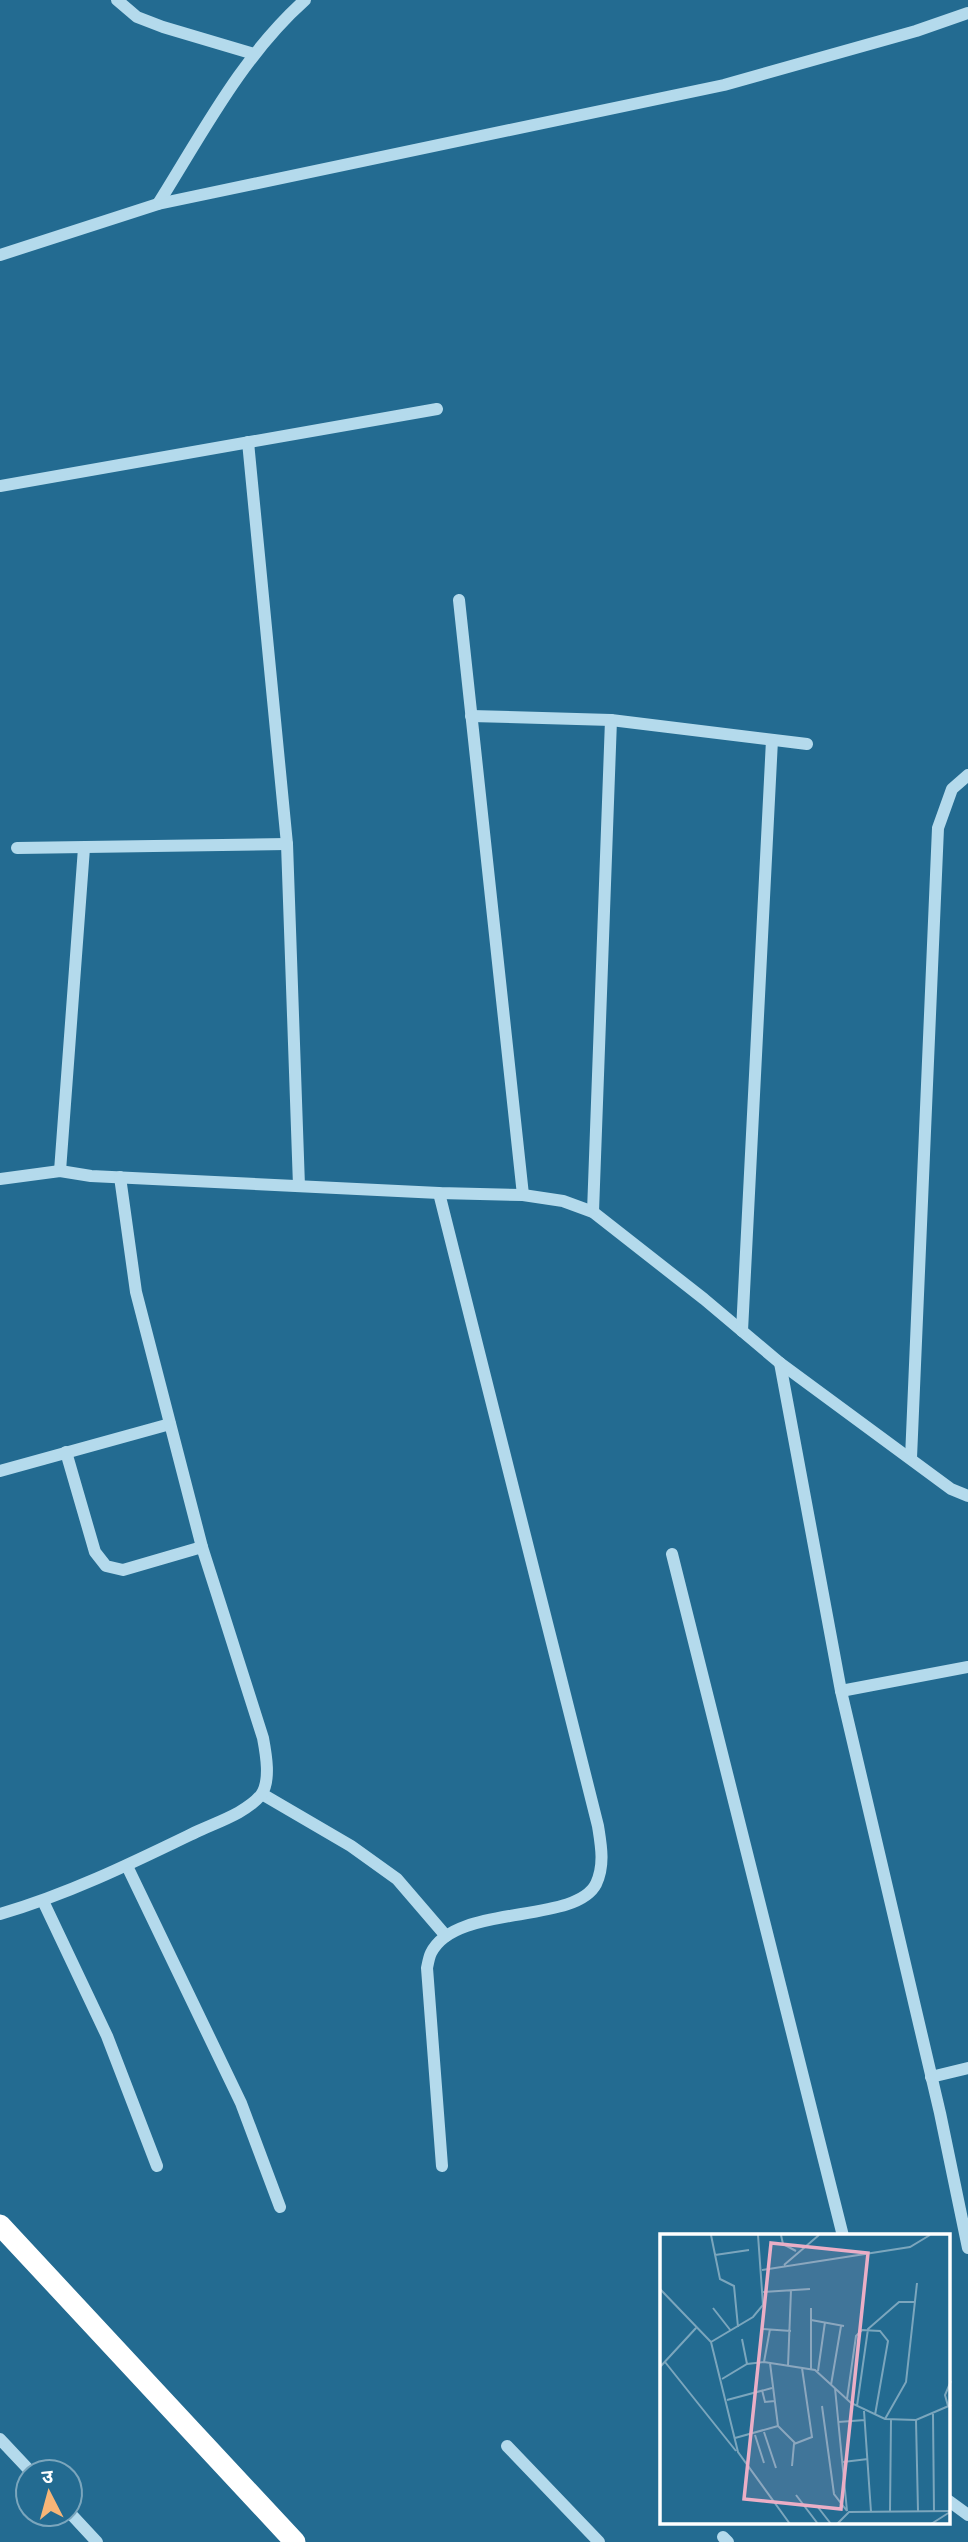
<svg xmlns="http://www.w3.org/2000/svg" width="968" height="2542" font-family="Mulish,'Noto Sans Devanagari',sans-serif">
  <rect width="100%" height="100%" fill="#236b91"/>
  <g fill="none" stroke-linecap="round" stroke-linejoin="round">
    <g stroke="#b4daec" stroke-width="12">
      <polyline points="117,0 137,17 163,27 254,54"/>
      <path d="M158,204C202,134 242,56 305,0"/>
      <polyline points="0,255 158,204 724,85 916,31 968,13"/>
      <polyline points="248,442 287,844 299,1186"/>
      <polyline points="0,486 437,409"/>
      <polyline points="459,600 523,1195"/>
      <polyline points="471,716 611,720 807,744"/>
      <polyline points="17,848 287,844"/>
      <polyline points="60,1171 84,848"/>
      <polyline points="0,1179 60,1171 91,1176 439,1193 523,1195 563,1201 593,1212 704,1299 780,1363 951,1489 968,1496"/>
      <path d="M439,1193L598,1826C601,1845 605,1865 596,1884C575,1925 455,1903 431,1953C429,1957 428,1963 427,1968L442,2166"/>
      <polyline points="593,1212 611,720"/>
      <polyline points="742,1331 772,740"/>
      <polyline points="780,1363 841,1691 940,2113 968,2248"/>
      <polyline points="66,1452 95,1552 106,1566 123,1570 202,1547"/>
      <polyline points="911,1458 938,828 952,789 968,775"/>
      <polyline points="0,1471 170,1424"/>
      <polyline points="672,1554 843,2236"/>
      <polyline points="841,1691 968,1667"/>
      <polyline points="262,1794 351,1846 397,1879 446,1936"/>
      <polyline points="127,1866 241,2103 280,2207"/>
      <polyline points="43,1901 107,2036 157,2166"/>
      <path d="M0,1914C69,1894 132,1863 196,1832C217,1822 246,1813 261,1795C271,1781 266,1754 263,1738L202,1547L136,1292L120,1177"/>
      <polyline points="931,2077 968,2068"/>
      <polyline points="0,2439 31,2472"/>
      <polyline points="507,2446 599,2542"/>
      <polyline points="949,2501 968,2515"/>
      <polyline points="70,2513 97,2542"/>
      <polyline points="723,2537 728,2542"/>
    </g>
    <polyline stroke="#fff" stroke-width="21" points="0,2225 295,2542"/>
  </g>
  <g transform="translate(660 2234)">
    <rect width="290" height="290" fill="#236b91"/>
    <path fill="none" stroke="#7ba6bd" stroke-width="2" d="M51,1L60,45L74,52L78,93M121,1L123,10L136,17M55,21L89,16M124,31L159,1M102,36L250,13L270,1M0,55L51,108L78,218L130,290M103,58L150,55M53,74L71,97M151,74V135M151,86L184,92M103,95L131,97M82,105L87,130M51,108L93,83L103,71L98,1M5,128L76,217M104,128L110,95M128,132L131,56M0,133L36,94M158,137L165,88M62,145L87,130L104,128L155,136L191,169L225,185L256,186L291,171M171,151L181,92M175,154L187,277M102,156L105,168L115,167M187,165L196,102L202,96L220,97L228,107L215,181M67,166L112,154M162,172L174,260L187,277M197,172L208,95L239,68H255M288,172L285,161L291,147M204,177L211,278M273,180L274,278M225,185L246,148L257,49M256,186L258,277M178,188L205,186M118,192L135,209M104,198L116,234M95,201L104,229M75,204L118,192L110,129M183,228L208,225M132,232L134,210L152,203L142,134M136,261L158,290M157,272L171,290M230,277L231,186M177,290L189,278L291,277M271,290L290,278"/>
    <path fill="#eaaec6" fill-opacity="0.15" stroke="#eaaec6" stroke-width="3.5" d="M111,9L208,19L181,275L84,265Z"/>
    <rect width="290" height="290" fill="none" stroke="#fff" stroke-width="3.5"/>
  </g>
  <g transform="translate(49 2493) rotate(354)"><circle r="33" fill="#236b91" stroke="#7ba6bd" stroke-width="2"/>
  <path d="M0-5L12 26L0 18L-12 26Z" fill="#f7b577"/>
  <text y="-10" font-size="19" font-weight="bold" text-anchor="middle" fill="#ffffff">उ</text>
  </g>
</svg>
